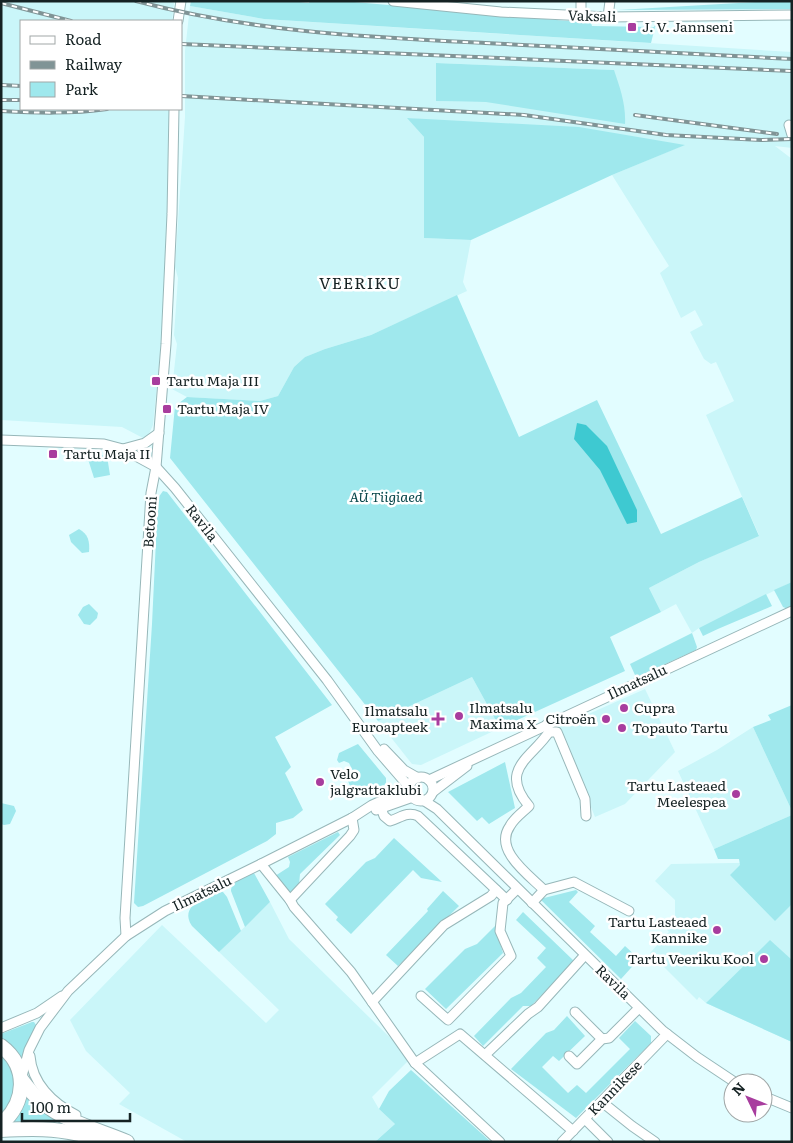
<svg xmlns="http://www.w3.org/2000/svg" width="793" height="1143" font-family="Literata,serif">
  <rect width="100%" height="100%" fill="#e2fdff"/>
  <g fill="#caf6f9" fill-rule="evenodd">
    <polygon points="1,1 169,1 174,3 172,21 21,21 21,109 169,109 169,192 164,316 153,425 148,436 143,438 122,427 1,420"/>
    <path d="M190,6L264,19L792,52V148L775,146L792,159V582L699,628L692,633L676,604L661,612L649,588L699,562L759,535L706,415L734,401L716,362L711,364L704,359L690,332L703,325L695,310L681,318L660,273L669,266L612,175L684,145L408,118L424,137V238L471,240L463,282L467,291L371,335L325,349L305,357L294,367L278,396L260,401L187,397L172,389L177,344L174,335L178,278L175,267L185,117V51ZM437,63L614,70L486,102L436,101Z"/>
    <polygon points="472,677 500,728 421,765 412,764 378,721"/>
    <polygon points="645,689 675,752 625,804 595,817 559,727"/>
    <polygon points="753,727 792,811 792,815 714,849 678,771 717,750"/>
    <polygon points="792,862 792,1042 706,1003 699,997 697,1000 650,953 669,932 665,927 675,917 675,900 655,881 671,864"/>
    <polygon points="270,902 289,939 411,1058 372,1097 379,1109 395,1124 377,1140 378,1142 187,1142 119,1104 130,1093 86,1051 70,1020 162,925 266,1023 279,1010 219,952"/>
  </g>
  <g fill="#9fe8ed">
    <polygon points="191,1 290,1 309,3 310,1 343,1 591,23 592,26 654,27 656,23 651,43 264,19 190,6"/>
    <polygon points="771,1 792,1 792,9 618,10"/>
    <path d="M436,63L614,70C620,88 626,104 625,124L486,102L436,101Z"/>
    <polygon points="407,118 579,127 685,145 612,175 471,240 424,238 424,137"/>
    <polygon points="457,295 519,437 597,400 661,534 742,497 759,536 699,562 649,588 661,612 610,637 625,671 500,728 472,677 378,721 170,458 175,406 187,397 260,401 278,396 294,367 305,357 325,349 371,335"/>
    <polygon points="97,455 107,456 110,475 94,478 87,456"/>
    <polygon points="163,491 167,492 332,705 275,737 291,767 285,773 303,810 293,818 276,823 276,834 267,841 143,906 138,907 134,903 152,624 158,498"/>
    <path d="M79,529C88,534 90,541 89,552L82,553L71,542L69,535Z"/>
    <polygon points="792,582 792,607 788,609 783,607 774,590"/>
    <path d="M766,594L772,606C749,616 725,625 703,636L699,628Z"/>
    <polygon points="89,604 98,613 97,618 90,625 84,624 78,615 83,607"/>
    <polygon points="692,633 697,647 696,650 639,676 635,675 630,664"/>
    <polygon points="792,705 792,811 753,727 771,720 768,715"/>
    <polygon points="358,744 386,778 386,784 355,798 348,781 353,771 349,763 344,761 339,763 337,760 339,753"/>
    <polygon points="505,762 515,808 489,824 482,817 477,821 448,792"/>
    <polygon points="1,803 14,806 16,811 10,824 4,825 1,824"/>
    <polygon points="792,815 792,904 775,921 730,875 740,865 739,859 718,859 714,849"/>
    <polygon points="338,832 340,835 300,874 299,885 291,892 288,891 275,876 289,867 290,862 288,857"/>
    <polygon points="394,838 442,882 421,878 413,870 351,934 336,920 338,917 325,904 366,862 375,858"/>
    <path d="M254,873L270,902L245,927L231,891C231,881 246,877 254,873Z"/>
    <path d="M218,890L223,892L227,897L241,931L219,952L192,926C179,906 204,898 218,890Z"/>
    <polygon points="576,890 578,892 569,902 595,926 590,932 616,956 625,946 639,959 621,979 540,899"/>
    <polygon points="443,891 459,906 398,966 386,955 428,911 427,909"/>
    <polygon points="523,912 574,961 531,1006 523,1006 483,1046 474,1036 511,998 521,993 546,967 537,958 546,948 516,920"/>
    <polygon points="495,926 503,953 446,1009 425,989 465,949 477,944"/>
    <polygon points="770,940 792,960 792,1042 706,1003"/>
    <polygon points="567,1016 585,1036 559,1061 553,1056 542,1067 568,1093 577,1085 586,1093 630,1049 619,1038 635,1021 651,1036 651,1043 576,1118 511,1069 546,1033 554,1030"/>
    <polygon points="32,1022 34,1022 36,1025 27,1044 22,1061 1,1040 1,1034"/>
    <polygon points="1,1052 12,1065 16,1092 1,1117"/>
    <polygon points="411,1070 491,1142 376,1141 395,1124 379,1109 389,1091"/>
    <polygon points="25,1095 57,1119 43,1123 7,1126"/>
  </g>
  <polygon fill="#3ec9d1" points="577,423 586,425 607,446 637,510 637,522 627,524 600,470 574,439"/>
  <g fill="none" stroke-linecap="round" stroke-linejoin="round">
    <defs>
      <g id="minor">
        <polyline points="393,1 501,12 608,17 792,15"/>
        <polyline points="581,16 581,1"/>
        <polyline points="608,17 610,1"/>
        <polyline points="178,21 181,1"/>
        <polyline points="789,125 792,135"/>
        <polyline points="1,440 104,444 123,449 156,467 175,488 327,680 378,751 410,788"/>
        <polyline points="123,449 145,443 159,433"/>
        <polyline points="549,732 557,732 585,799 586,816"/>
        <polyline points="384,749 404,770 418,778"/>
        <circle cx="421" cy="789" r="12"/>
        <polyline points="429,780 792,611"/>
        <polyline points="433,792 467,766"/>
        <polyline points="423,800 437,809 662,1030 697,1057 736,1083"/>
        <path d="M381,808L384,816L390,821C400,818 407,811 418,816L507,900"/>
        <polyline points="376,810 413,797"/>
        <polyline points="261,864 290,900 294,907 351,972 415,1063 500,1142"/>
        <path d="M544,890C529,875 493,850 510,826C514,818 523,812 529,806C498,769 532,758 549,732L547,724"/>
        <polyline points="290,900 350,836 354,830 352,818"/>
        <polyline points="532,903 544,890 574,882 629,911"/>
        <polyline points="126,936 125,918 151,493 156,467 166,344 172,214 174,109"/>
        <polyline points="421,996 448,1020 511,956 500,931 503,903 517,889"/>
        <polyline points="372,1002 444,925 491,896 496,890"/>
        <polyline points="575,1012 602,1039"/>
        <polyline points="1,1028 37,1013 62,996"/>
        <polyline points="485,1055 528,1014 538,1007 585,955"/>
        <path d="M30,1056C32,1083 52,1103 76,1115"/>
        <polyline points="569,1056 577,1064 602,1039 609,1038 639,1008"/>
        <polyline points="415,1063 460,1034 573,1131"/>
        <polyline points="22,1076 29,1050 40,1028 68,991 126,936 165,911 261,864 352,818 372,805 410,788"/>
        <polyline points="763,1096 792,1108"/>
        <polyline points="602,1102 632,1126 655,1142"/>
        <polyline points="585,1119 608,1142"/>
        <polyline points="562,1142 667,1034"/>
      </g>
      <g id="highway">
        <path d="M1,1046C29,1067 26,1103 1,1124"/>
        <path d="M21,1079C27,1087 34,1096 42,1102C65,1122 99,1130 127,1142"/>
        <path d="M1,1130C41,1128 63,1128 102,1140"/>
      </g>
    </defs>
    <use href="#minor" stroke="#97b7b9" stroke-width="11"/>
    <use href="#highway" stroke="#97b7b9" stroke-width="16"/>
    <use href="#minor" stroke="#fff" stroke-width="9"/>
    <use href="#highway" stroke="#fff" stroke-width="14"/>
    <defs>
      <g id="rail">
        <path d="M136,1C253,32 365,37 485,43C587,48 690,54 792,59"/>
        <polyline points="1,3 71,21"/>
        <polyline points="181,44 792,71"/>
        <polyline points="1,85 21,86"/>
        <polyline points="181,96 524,115 666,135 761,140 792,139"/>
        <polyline points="1,100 21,100"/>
        <path d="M1,111C37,113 71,114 107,109"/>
        <polyline points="635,115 777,134"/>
      </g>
    </defs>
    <use href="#rail" stroke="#809496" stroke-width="4"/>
    <use href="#rail" stroke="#fff" stroke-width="2" stroke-dasharray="5.5" stroke-linecap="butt"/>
  </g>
  <g fill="#a83d9e" stroke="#fff" stroke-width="2">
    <rect x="627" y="22" width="10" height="10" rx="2.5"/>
    <rect x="151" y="376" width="10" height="10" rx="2.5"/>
    <rect x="162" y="404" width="10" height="10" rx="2.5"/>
    <rect x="48" y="449" width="10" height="10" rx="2.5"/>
    <circle cx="624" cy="708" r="5"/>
    <circle cx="459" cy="716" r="5"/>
    <path d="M435.5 711.5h5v5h5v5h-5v5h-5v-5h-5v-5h5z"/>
    <circle cx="606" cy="719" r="5"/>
    <circle cx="622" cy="728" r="5"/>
    <circle cx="320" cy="782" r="5"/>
    <circle cx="736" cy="794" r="5"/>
    <circle cx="717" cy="930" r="5"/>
    <circle cx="764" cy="959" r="5"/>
  </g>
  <g text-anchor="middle" stroke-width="5" stroke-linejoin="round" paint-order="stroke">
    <g font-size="14" fill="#152223" stroke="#fff">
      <text transform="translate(592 16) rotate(2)" y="5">Vaksali</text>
      <text transform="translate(150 522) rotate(-86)" y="5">Betooni</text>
      <text transform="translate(202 523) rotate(52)" y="5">Ravila</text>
      <text transform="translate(637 682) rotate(-25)" y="5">Ilmatsalu</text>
      <text transform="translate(202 893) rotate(-26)" y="5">Ilmatsalu</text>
      <text transform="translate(613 982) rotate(44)" y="5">Ravila</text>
      <text transform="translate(615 1088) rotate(-46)" y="5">Kannikese</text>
    </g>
    <g font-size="14" fill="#152223" stroke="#fff" text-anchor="start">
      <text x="642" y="32">J. V. Jannseni</text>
      <text x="166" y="386">Tartu Maja III</text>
      <text x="177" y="414">Tartu Maja IV</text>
      <text x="63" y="459">Tartu Maja II</text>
      <text x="469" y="713">Ilmatsalu<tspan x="469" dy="16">Maxima X</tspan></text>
      <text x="634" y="713">Cupra</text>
      <text x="428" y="716" text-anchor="end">Ilmatsalu<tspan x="428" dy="16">Euroapteek</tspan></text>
      <text x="596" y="724" text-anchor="end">Citroën</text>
      <text x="632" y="733">Topauto Tartu</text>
      <text x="330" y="779">Velo<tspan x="330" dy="16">jalgrattaklubi</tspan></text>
      <text x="726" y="791" text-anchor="end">Tartu Lasteaed<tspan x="726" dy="16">Meelespea</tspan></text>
      <text x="707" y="927" text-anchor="end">Tartu Lasteaed<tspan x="707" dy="16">Kannike</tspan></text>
      <text x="754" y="964" text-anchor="end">Tartu Veeriku Kool</text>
    </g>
    <g font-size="14" font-style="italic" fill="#064549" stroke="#fff">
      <text x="386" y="502">AÜ Tiigiaed</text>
    </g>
    <g font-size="16" letter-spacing="1" fill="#152223" stroke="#fff">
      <text x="360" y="289">VEERIKU</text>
    </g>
  </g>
  <rect width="793" height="1143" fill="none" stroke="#152223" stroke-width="5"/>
  <rect x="20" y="20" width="162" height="90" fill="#ffffff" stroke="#a1a7a7"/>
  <rect x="30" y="36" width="25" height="8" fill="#ffffff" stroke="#a1a7a7"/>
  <text x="65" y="45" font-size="15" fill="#152223">Road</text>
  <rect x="30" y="61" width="25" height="8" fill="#809496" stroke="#a1a7a7"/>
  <text x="65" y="70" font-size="15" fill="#152223">Railway</text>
  <rect x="30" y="82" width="25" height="15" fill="#9fe8ed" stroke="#a1a7a7"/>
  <text x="65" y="95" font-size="15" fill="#152223">Park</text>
  <g transform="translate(748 1098) rotate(313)"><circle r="24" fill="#ffffff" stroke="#a1a7a7"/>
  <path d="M0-4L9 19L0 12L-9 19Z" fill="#a83d9e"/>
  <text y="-8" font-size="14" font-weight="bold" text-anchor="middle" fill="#152223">N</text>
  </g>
  <path d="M22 1113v8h108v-8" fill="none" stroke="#152223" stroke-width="2.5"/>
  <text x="30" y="1113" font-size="15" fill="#152223" stroke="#ffffff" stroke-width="4" paint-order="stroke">100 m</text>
</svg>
